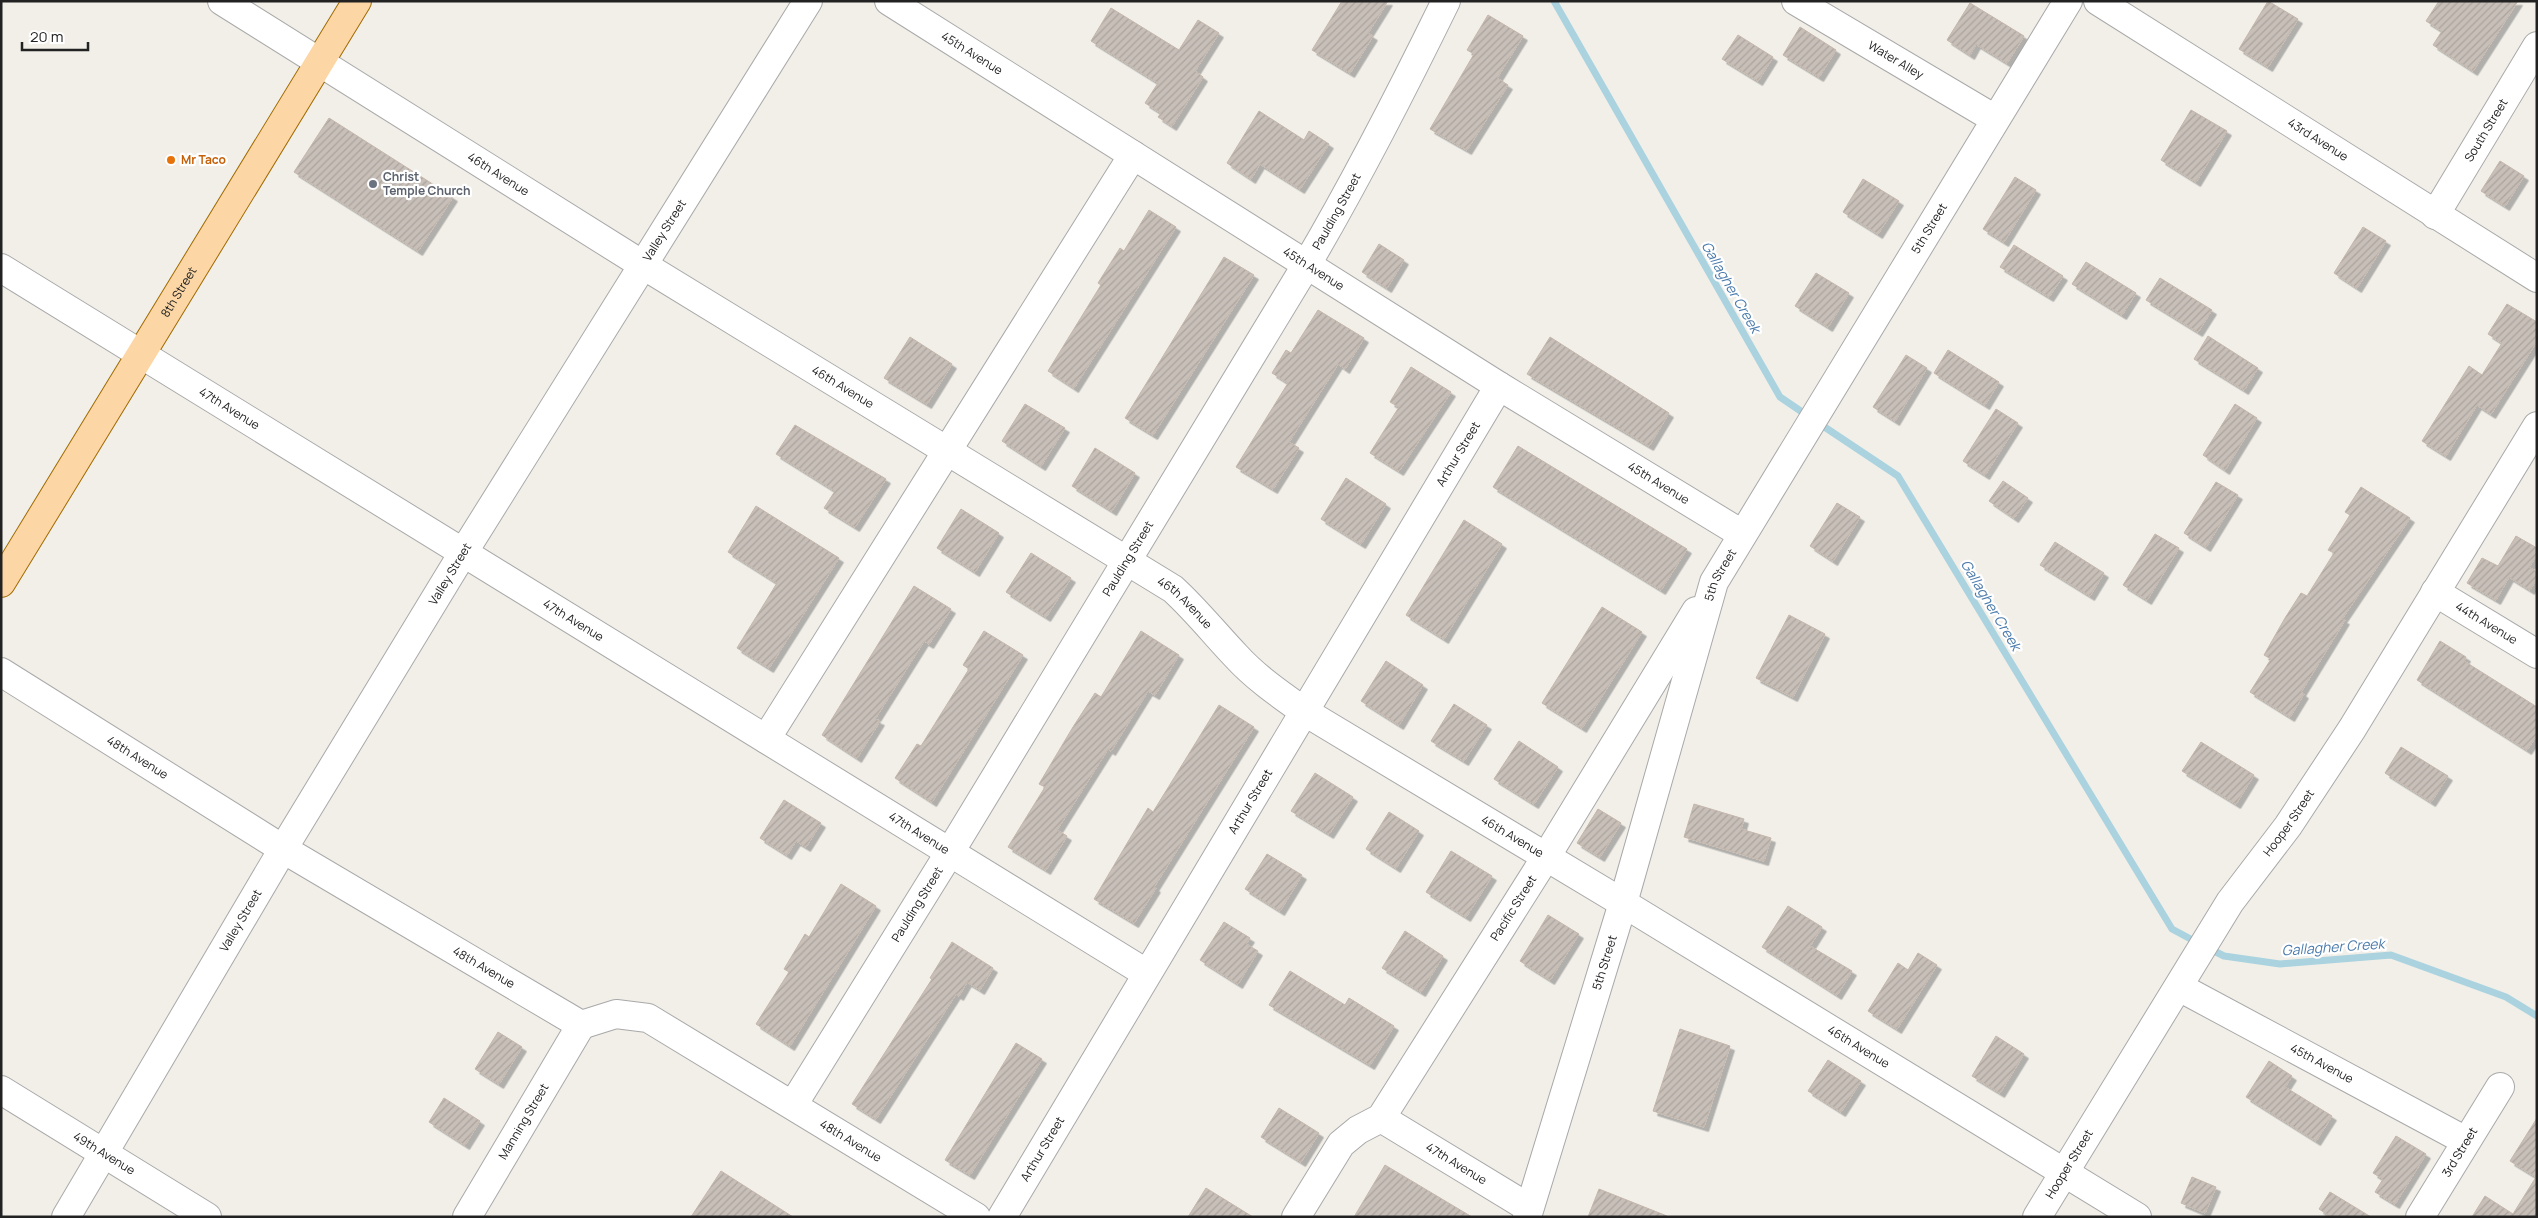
<svg xmlns="http://www.w3.org/2000/svg" width="2538" height="1218" font-family="Manrope,sans-serif">
  <defs>
    <pattern id="building-hatch" width="6" height="6" patternUnits="userSpaceOnUse" patternTransform="scale(1.25)"><rect width="6" height="6" fill="#c7bfb8"/><path d="M-1 1l2-2M0 6l6-6M5 7l2-2" fill="none" stroke="#aba49e"/></pattern>
    <filter id="shadow"><feDropShadow dx="4.5" dy="4.5" stdDeviation="0" flood-color="#0004"/></filter>
  </defs>
  <rect width="100%" height="100%" fill="#f2efe9"/>
  <g fill="none" stroke-linecap="round" stroke-linejoin="round">
    <g stroke="#aad3df" stroke-width="7">
      <polyline points="1554,1 1780,397 1808,416"/>
      <polyline points="1817,422 1898,476 2172,929 2198,943"/>
      <polyline points="2208,948 2224,956 2280,964 2391,955 2506,997 2537,1016"/>
    </g>
  </g>
  <g fill="url(#building-hatch)" stroke="#c4b6ab" filter="url(#shadow)">
    <polygon points="1342,1 1388,1 1368,33 1373,36 1350,73 1312,50"/>
    <polygon points="2268,1 2298,19 2268,67 2239,49"/>
    <polygon points="2439,1 2518,1 2473,71 2433,45 2442,31 2426,21"/>
    <polygon points="1970,3 2024,36 2007,63 1976,44 1970,55 1947,40"/>
    <polygon points="1111,8 1179,50 1198,20 1219,33 1195,71 1203,77 1172,126 1158,117 1161,113 1145,103 1158,83 1091,41"/>
    <polygon points="1488,15 1523,36 1497,78 1508,85 1467,150 1430,129 1474,54 1467,50"/>
    <polygon points="1800,27 1836,50 1819,77 1783,55"/>
    <polygon points="1738,35 1773,57 1758,81 1722,59"/>
    <polygon points="2191,110 2227,131 2196,182 2161,160"/>
    <polygon points="1259,111 1304,140 1309,131 1329,144 1300,189 1260,164 1251,179 1227,163"/>
    <polygon points="329,118 453,197 418,251 294,172"/>
    <polygon points="2500,161 2524,176 2505,206 2481,191"/>
    <polygon points="2015,177 2036,190 2004,242 1983,229"/>
    <polygon points="1863,179 1899,201 1878,234 1843,212"/>
    <polygon points="1149,210 1176,227 1074,388 1048,371 1101,285 1098,283 1120,248 1124,251"/>
    <polygon points="2363,227 2386,241 2357,288 2334,273"/>
    <polygon points="1379,244 1404,260 1387,288 1362,272"/>
    <polygon points="2014,245 2063,276 2049,297 2000,267"/>
    <polygon points="1224,257 1254,275 1153,435 1125,418"/>
    <polygon points="2086,262 2136,293 2122,315 2072,284"/>
    <polygon points="1816,273 1849,293 1828,327 1795,306"/>
    <polygon points="2160,278 2212,310 2198,332 2146,300"/>
    <polygon points="2507,304 2537,322 2537,341 2491,414 2477,405 2446,456 2422,441 2469,366 2482,375 2502,343 2488,334"/>
    <polygon points="1318,310 1364,338 1345,369 1338,364 1289,442 1299,448 1273,489 1236,467 1288,383 1272,373 1286,350 1291,353"/>
    <polygon points="2208,336 2258,368 2244,390 2194,359"/>
    <polygon points="910,337 952,364 927,404 884,378"/>
    <polygon points="1550,337 1669,413 1649,446 1527,374"/>
    <polygon points="1948,350 1999,382 1985,405 1934,373"/>
    <polygon points="1906,355 1927,368 1895,421 1873,407"/>
    <polygon points="1411,367 1451,392 1399,471 1370,453 1399,407 1390,402"/>
    <polygon points="1025,404 1065,428 1041,466 1002,441"/>
    <polygon points="2235,404 2257,418 2225,470 2203,455"/>
    <polygon points="1996,409 2018,423 1985,475 1963,461"/>
    <polygon points="795,425 886,479 855,527 824,508 835,491 776,454"/>
    <polygon points="1518,446 1687,549 1661,590 1493,487"/>
    <polygon points="1095,448 1135,473 1112,511 1072,486"/>
    <polygon points="1346,478 1386,504 1361,544 1321,519"/>
    <polygon points="2003,481 2028,498 2014,518 1989,501"/>
    <polygon points="2216,482 2238,495 2206,547 2184,533"/>
    <polygon points="2361,487 2410,518 2342,619 2345,620 2301,692 2304,694 2290,717 2250,692 2271,659 2264,655 2285,618 2301,593 2307,596 2334,553 2328,550 2350,515 2345,512"/>
    <polygon points="1837,503 1860,517 1833,561 1810,546"/>
    <polygon points="756,506 839,558 769,668 737,648 777,583 728,552"/>
    <polygon points="961,509 999,533 975,572 937,548"/>
    <polygon points="1464,520 1502,544 1444,639 1406,615"/>
    <polygon points="2155,534 2179,548 2147,600 2123,585"/>
    <polygon points="2516,536 2537,548 2537,555 2529,567 2537,572 2537,578 2530,590 2509,577 2496,600 2467,583 2482,558 2498,566"/>
    <polygon points="2055,542 2104,573 2090,596 2040,565"/>
    <polygon points="1031,553 1071,578 1046,617 1006,592"/>
    <polygon points="914,586 951,609 929,644 924,641 875,719 880,721 857,758 822,735"/>
    <polygon points="1602,607 1642,632 1582,728 1542,703"/>
    <polygon points="1789,615 1825,634 1793,697 1756,678"/>
    <polygon points="984,631 1023,655 932,802 895,778 917,744 921,746 969,669 963,665"/>
    <polygon points="1141,631 1179,655 1155,695 1148,691 1111,751 1108,749 1057,830 1067,836 1046,870 1008,847 1045,787 1039,784 1073,727 1095,693 1101,697"/>
    <polygon points="2440,641 2466,657 2464,661 2537,707 2537,735 2527,750 2417,680"/>
    <polygon points="1386,661 1423,685 1399,725 1361,701"/>
    <polygon points="1454,704 1487,725 1464,761 1431,741"/>
    <polygon points="1219,705 1254,727 1154,887 1156,888 1134,923 1094,899 1148,808 1153,812"/>
    <polygon points="1519,741 1558,767 1534,804 1494,779"/>
    <polygon points="2201,742 2254,775 2236,804 2182,771"/>
    <polygon points="2401,747 2448,776 2431,802 2385,773"/>
    <polygon points="1315,773 1353,797 1329,834 1291,811"/>
    <polygon points="784,800 821,823 806,847 796,841 787,855 760,838"/>
    <polygon points="1694,804 1744,819 1741,829 1771,838 1764,861 1684,837"/>
    <polygon points="1598,809 1621,823 1600,857 1577,843"/>
    <polygon points="1389,812 1419,831 1396,868 1366,849"/>
    <polygon points="1451,851 1492,876 1466,917 1426,892"/>
    <polygon points="1267,854 1302,875 1280,911 1245,889"/>
    <polygon points="841,884 876,906 790,1046 756,1024 789,972 784,969 805,934 809,937"/>
    <polygon points="1788,906 1822,927 1810,946 1852,971 1837,995 1762,947"/>
    <polygon points="1548,915 1579,934 1550,980 1520,961"/>
    <polygon points="1224,922 1250,938 1246,944 1258,951 1238,984 1200,960"/>
    <polygon points="1405,931 1443,956 1421,992 1382,968"/>
    <polygon points="952,942 993,968 980,990 967,982 959,996 956,994 876,1119 852,1104 932,979 930,978"/>
    <polygon points="1918,953 1937,965 1897,1029 1868,1011 1898,963 1908,970"/>
    <polygon points="1290,971 1345,1005 1349,998 1394,1026 1370,1065 1269,1005"/>
    <polygon points="1680,1029 1730,1046 1704,1127 1653,1111"/>
    <polygon points="498,1032 522,1047 499,1084 475,1069"/>
    <polygon points="1996,1036 2024,1054 2000,1093 1972,1076"/>
    <polygon points="1016,1043 1042,1059 970,1175 945,1160"/>
    <polygon points="1828,1060 1861,1081 1841,1112 1808,1091"/>
    <polygon points="2269,1061 2292,1076 2285,1087 2332,1116 2316,1141 2246,1097"/>
    <polygon points="444,1098 480,1121 465,1145 429,1122"/>
    <polygon points="1279,1108 1319,1133 1301,1162 1261,1137"/>
    <polygon points="2537,1118 2537,1217 2472,1217 2485,1196 2513,1214 2536,1177 2510,1161"/>
    <polygon points="2396,1136 2426,1154 2395,1204 2375,1192 2383,1179 2373,1173"/>
    <polygon points="1385,1165 1472,1217 1354,1217"/>
    <polygon points="721,1171 793,1217 691,1217"/>
    <polygon points="2192,1177 2216,1187 2205,1213 2181,1203"/>
    <polygon points="1206,1188 1253,1217 1188,1217"/>
    <polygon points="1599,1189 1667,1216 1667,1217 1588,1217"/>
    <polygon points="2330,1192 2371,1217 2331,1217 2319,1209"/>
  </g>
  <g fill="none" stroke-linecap="round" stroke-linejoin="round">
    <defs>
      <g id="minor">
        <path id="s1" d="M222,1L643,265L1173,589C1196,610 1215,634 1236,656C1256,678 1281,695 1305,712L1623,903L2137,1217"/>
        <path id="s2" d="M889,1L1499,386L1742,534"/>
        <path id="s3" d="M1796,1L1995,119"/>
        <path id="s4" d="M2098,1L2537,278"/>
        <path id="s5" d="M2435,215L2537,46"/>
        <path id="s6" d="M1,268L1146,973"/>
        <path id="s7" d="M2435,592L2537,654"/>
        <path id="s8" d="M1,672L283,849L581,1025L616,1014L648,1018L976,1217"/>
        <polyline points="766,739 1133,155"/>
        <path id="s9" d="M2179,987L2466,1141"/>
        <path id="s10" d="M1,1090L207,1217"/>
        <path id="s11" d="M793,1105L950,852L1307,264C1357,179 1402,91 1446,1"/>
        <path id="s12" d="M1381,1118L1529,1208"/>
        <path id="s13" d="M66,1217L283,849L463,553L808,1"/>
        <path id="s14" d="M467,1217L581,1025"/>
        <path id="s15" d="M1002,1217L1499,386"/>
        <path id="s16" d="M1296,1217L1341,1144L1358,1130L1381,1118L1546,857L1696,611"/>
        <path id="s17" d="M1527,1217L1623,903L1714,582L2068,1"/>
        <path id="s18" d="M2037,1217L2230,902L2288,826L2352,729L2537,426"/>
        <path id="s19" d="M2420,1217L2500,1087"/>
      </g>
      <g id="major">
        <path id="s20" d="M1,583L357,1"/>
      </g>
    </defs>
    <use href="#minor" stroke="#a9a9a9" stroke-width="30"/>
    <use href="#major" stroke="#a06b00" stroke-width="30"/>
    <use href="#minor" stroke="#fff" stroke-width="28"/>
    <use href="#major" stroke="#fcd6a4" stroke-width="28"/>
  </g>
  <circle fill="#e8710a" stroke="#fff" stroke-width="2" cx="171" cy="160" r="5"/>
  <circle fill="#6b7280" stroke="#fff" stroke-width="2" cx="373" cy="184" r="5"/>
  <g text-anchor="middle" stroke-width="4.5" stroke-linejoin="round" paint-order="stroke">
    <g font-size="12" fill="#222" stroke="#fff">
      <text dy="4" stroke="none"><textPath href="#s2" startOffset="98">45th Avenue</textPath></text>
      <text dy="4" stroke="none"><textPath href="#s3" startOffset="116">Water Alley</textPath></text>
      <text dy="4" stroke="none"><textPath href="#s5" startOffset="99">South Street</textPath></text>
      <text dy="4" stroke="none"><textPath href="#s4" startOffset="260">43rd Avenue</textPath></text>
      <text dy="4" stroke="none"><textPath href="#s1" startOffset="326">46th Avenue</textPath></text>
      <text dy="4" stroke="none"><textPath href="#s11" startOffset="1046">Paulding Street</textPath></text>
      <text dy="4" stroke="none"><textPath href="#s17" startOffset="1076">5th Street</textPath></text>
      <text dy="4" stroke="none"><textPath href="#s13" startOffset="1154">Valley Street</textPath></text>
      <text dy="4" stroke="none"><textPath href="#s2" startOffset="502">45th Avenue</textPath></text>
      <text dy="4" stroke="none"><textPath href="#s20" startOffset="341">8th Street</textPath></text>
      <text dy="4" stroke="none"><textPath href="#s1" startOffset="731">46th Avenue</textPath></text>
      <text dy="4" stroke="none"><textPath href="#s6" startOffset="268">47th Avenue</textPath></text>
      <text dy="4" stroke="none"><textPath href="#s15" startOffset="889">Arthur Street</textPath></text>
      <text dy="4" stroke="none"><textPath href="#s2" startOffset="908">45th Avenue</textPath></text>
      <text dy="4" stroke="none"><textPath href="#s11" startOffset="641">Paulding Street</textPath></text>
      <text dy="4" stroke="none"><textPath href="#s13" startOffset="749">Valley Street</textPath></text>
      <text dy="4" stroke="none"><textPath href="#s17" startOffset="671">5th Street</textPath></text>
      <text dy="4" stroke="none"><textPath href="#s1" startOffset="1136">46th Avenue</textPath></text>
      <text dy="4" stroke="none"><textPath href="#s6" startOffset="672">47th Avenue</textPath></text>
      <text dy="4" stroke="none"><textPath href="#s7" startOffset="60">44th Avenue</textPath></text>
      <text dy="4" stroke="none"><textPath href="#s8" startOffset="161">48th Avenue</textPath></text>
      <text dy="4" stroke="none"><textPath href="#s15" startOffset="484">Arthur Street</textPath></text>
      <text dy="4" stroke="none"><textPath href="#s18" startOffset="468">Hooper Street</textPath></text>
      <text dy="4" stroke="none"><textPath href="#s6" startOffset="1078">47th Avenue</textPath></text>
      <text dy="4" stroke="none"><textPath href="#s1" startOffset="1541">46th Avenue</textPath></text>
      <text dy="4" stroke="none"><textPath href="#s11" startOffset="236">Paulding Street</textPath></text>
      <text dy="4" stroke="none"><textPath href="#s16" startOffset="382">Pacific Street</textPath></text>
      <text dy="4" stroke="none"><textPath href="#s13" startOffset="344">Valley Street</textPath></text>
      <text dy="4" stroke="none"><textPath href="#s17" startOffset="266">5th Street</textPath></text>
      <text dy="4" stroke="none"><textPath href="#s8" startOffset="566">48th Avenue</textPath></text>
      <text dy="4" stroke="none"><textPath href="#s1" startOffset="1946">46th Avenue</textPath></text>
      <text dy="4" stroke="none"><textPath href="#s9" startOffset="162">45th Avenue</textPath></text>
      <text dy="4" stroke="none"><textPath href="#s14" startOffset="111">Manning Street</textPath></text>
      <text dy="4" stroke="none"><textPath href="#s8" startOffset="985">48th Avenue</textPath></text>
      <text dy="4" stroke="none"><textPath href="#s15" startOffset="79">Arthur Street</textPath></text>
      <text dy="4" stroke="none"><textPath href="#s19" startOffset="76">3rd Street</textPath></text>
      <text dy="4" stroke="none"><textPath href="#s10" startOffset="121">49th Avenue</textPath></text>
      <text dy="4" stroke="none"><textPath href="#s12" startOffset="88">47th Avenue</textPath></text>
      <text dy="4" stroke="none"><textPath href="#s18" startOffset="62">Hooper Street</textPath></text>
    </g>
    <g font-size="12" font-weight="bold" fill="#c56008" stroke="#fff" text-anchor="start">
      <text x="181" y="164">Mr Taco</text>
    </g>
    <g font-size="12" font-weight="bold" fill="#5b616d" stroke="#fff" text-anchor="start">
      <text x="383" y="181">Christ<tspan x="383" dy="14">Temple Church</tspan></text>
    </g>
    <g font-size="14" font-style="italic" fill="#4a7aab" stroke="#fff">
      <text transform="translate(1731 287) rotate(60)" y="5">Gallagher Creek</text>
      <text transform="translate(1991 605) rotate(59)" y="5">Gallagher Creek</text>
      <text transform="translate(2333 947) rotate(-4)" y="5">Gallagher Creek</text>
    </g>
  </g>
  <rect width="2538" height="1218" fill="none" stroke="#222222" stroke-width="5"/>
  <path d="M22 42v8h66v-8" fill="none" stroke="#222222" stroke-width="2.5"/>
  <text x="30" y="42" font-size="15" fill="#222222" stroke="#ffffff" stroke-width="4" paint-order="stroke">20 m</text>
</svg>
